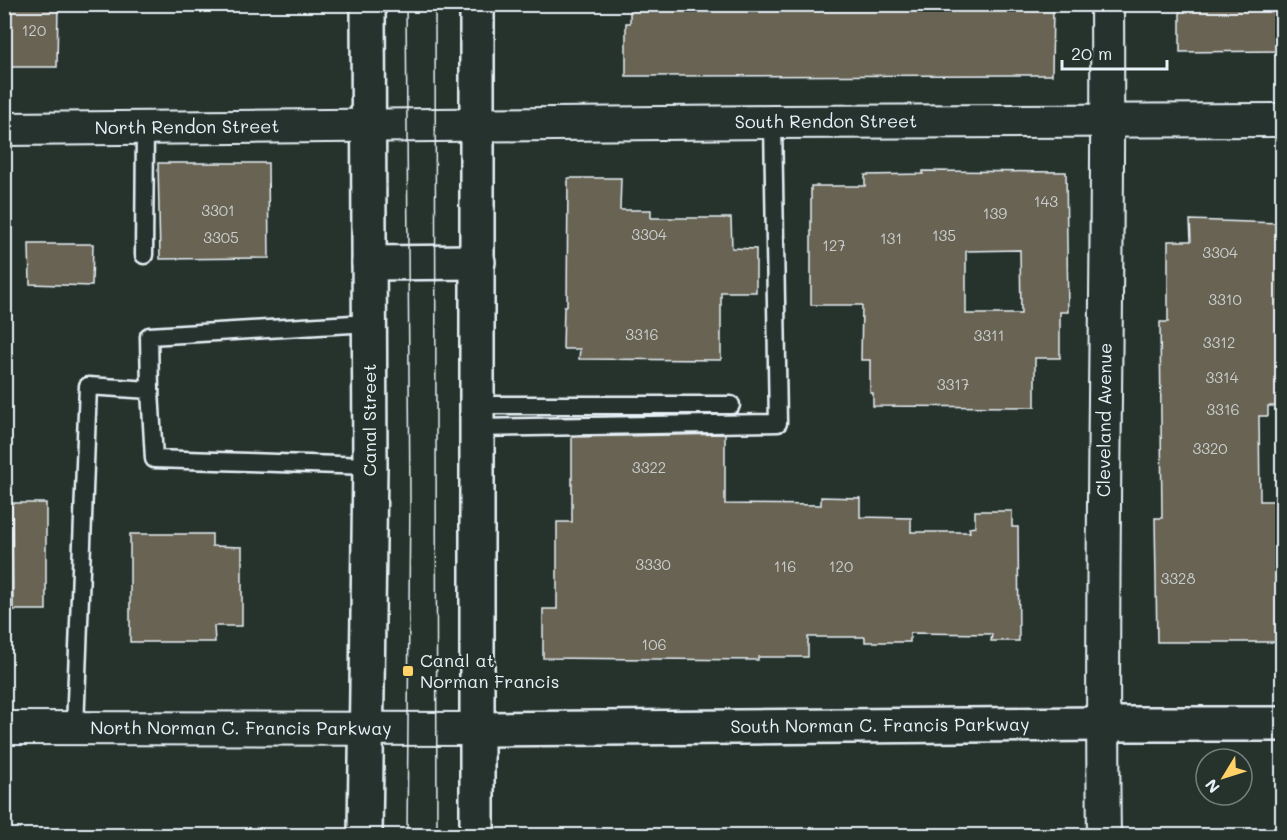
<svg xmlns="http://www.w3.org/2000/svg" width="1287" height="840" font-family="Mali,sans-serif">
  <rect width="100%" height="100%" fill="#26332d"/>
  <filter id="ink" filterUnits="userSpaceOnUse"><feTurbulence type="fractalNoise" baseFrequency=".0167" numOctaves="2"/><feDisplacementMap in="SourceGraphic" scale="12" xChannelSelector="R" yChannelSelector="G"/><feConvolveMatrix kernelMatrix="1 2 1 2 8 2 1 2 1" color-interpolation-filters="sRGB"/></filter>
  <g filter="url(#ink)">
    <g fill="#696452" stroke="#e8f1f8" stroke-width="1.5" fill-rule="evenodd">
      <polygon points="4,4 58,4 57,67 4,67"/>
      <polygon points="630,4 1053,4 1052,75 626,76 626,23 630,23"/>
      <polygon points="1180,4 1282,4 1282,51 1180,52"/>
      <polygon points="158,163 268,163 269,258 160,259"/>
      <path d="M923,171L1066,172L1068,312H1060V358H1035V407L873,406V393H870V360H861L862,305H811V186H865V175L923,174ZM1020,250L1021,314H966V251Z"/>
      <polygon points="568,178 621,178 620,210 651,210 651,218 731,218 732,248 756,249 756,292 721,292 721,360 579,359 580,349 563,349 564,306 567,306"/>
      <polygon points="1190,220 1282,223 1281,406 1268,406 1268,416 1259,416 1260,501 1282,501 1282,642 1157,642 1155,518 1162,518 1160,322 1168,322 1168,241 1191,241"/>
      <polygon points="29,244 93,244 92,286 30,284"/>
      <polygon points="725,434 725,504 821,505 821,497 860,498 860,517 911,518 911,532 970,532 969,528 975,527 975,511 1012,511 1012,527 1018,527 1019,641 991,641 992,634 910,633 910,642 865,642 865,637 808,637 808,657 758,657 758,660 543,658 543,609 557,609 557,522 572,522 572,437"/>
      <polygon points="12,503 46,503 46,610 13,610"/>
      <polygon points="130,534 212,534 212,546 242,547 242,626 214,626 215,642 130,642"/>
    </g>
    <g fill="none" stroke-linecap="round" stroke-linejoin="round">
      <defs>
        <g id="service">
          <polyline points="144,255 145,128"/>
          <polyline points="150,390 149,336 369,323"/>
          <polyline points="477,405 731,405"/>
          <polyline points="477,428 778,423 773,122"/>
          <polyline points="75,728 88,386 150,390 154,459 370,466"/>
        </g>
        <g id="minor">
          <path id="s1" d="M4,129L773,122L1282,120"/>
          <path id="s2" d="M4,728L476,729"/>
          <path id="s3" d="M1104,836C1100,559 1109,282 1107,4"/>
        </g>
        <g id="tertiary">
          <path id="s4" d="M476,729L1102,724H1282"/>
        </g>
        <g id="primary">
          <polyline points="369,263 478,262"/>
          <polyline points="365,836 370,466 368,4"/>
          <polyline points="477,836 477,4"/>
        </g>
      </defs>
      <use href="#service" stroke="#e8f1f8" stroke-width="21"/>
      <use href="#minor" stroke="#e8f1f8" stroke-width="36"/>
      <use href="#tertiary" stroke="#e8f1f8" stroke-width="38"/>
      <use href="#primary" stroke="#e8f1f8" stroke-width="38"/>
      <use href="#service" stroke="#26332d" stroke-width="16"/>
      <use href="#minor" stroke="#26332d" stroke-width="32"/>
      <use href="#tertiary" stroke="#26332d" stroke-width="33"/>
      <use href="#primary" stroke="#26332d" stroke-width="33"/>
      <g stroke="#e8f1f8" stroke-width="1.5">
        <polyline points="406,4 410,496 407,836"/>
        <polyline points="435,4 437,836"/>
      </g>
    </g>
  </g>
  <rect fill="#ffd166" stroke="#26332d" stroke-width="2" x="402" y="665" width="12" height="12" rx="3"/>
  <g text-anchor="middle" stroke-width="4.5" stroke-linejoin="round" paint-order="stroke">
    <g font-size="15" fill="#c8cece">
      <text x="34" y="36">120</text>
      <text x="1046" y="207">143</text>
      <text x="218" y="216">3301</text>
      <text x="995" y="219">139</text>
      <text x="649" y="240">3304</text>
      <text x="944" y="241">135</text>
      <text x="221" y="243">3305</text>
      <text x="891" y="244">131</text>
      <text x="834" y="251">127</text>
      <text x="1220" y="258">3304</text>
      <text x="1225" y="305">3310</text>
      <text x="642" y="340">3316</text>
      <text x="989" y="341">3311</text>
      <text x="1219" y="348">3312</text>
      <text x="1222" y="383">3314</text>
      <text x="953" y="390">3317</text>
      <text x="1223" y="415">3316</text>
      <text x="1210" y="454">3320</text>
      <text x="649" y="473">3322</text>
      <text x="653" y="570">3330</text>
      <text x="785" y="572">116</text>
      <text x="841" y="572">120</text>
      <text x="1178" y="584">3328</text>
      <text x="654" y="650">106</text>
    </g>
    <g font-size="18" fill="#e8f1f8" stroke="#26332d">
      <text dy="6" stroke="none"><textPath href="#s1" startOffset="822">South Rendon Street</textPath></text>
      <text dy="6" stroke="none"><textPath href="#s1" startOffset="183">North Rendon Street</textPath></text>
      <text transform="translate(370 420) rotate(-90)" y="6">Canal Street</text>
      <text dy="6" stroke="none"><textPath href="#s3" startOffset="416">Cleveland Avenue</textPath></text>
      <text dy="6" stroke="none"><textPath href="#s4" startOffset="404">South Norman C. Francis Parkway</textPath></text>
      <text dy="6" stroke="none"><textPath href="#s2" startOffset="237">North Norman C. Francis Parkway</textPath></text>
    </g>
    <g font-size="18" fill="#e8f1f8" stroke="#26332d" text-anchor="start">
      <text x="420" y="667">Canal at<tspan x="420" dy="21">Norman Francis</tspan></text>
    </g>
  </g>
  <rect width="1287" height="840" fill="none" stroke="#26332d" stroke-width="24"/>
  <rect x="12" y="12" width="1263" height="816" fill="none" stroke="#e8f1f8" stroke-width="2" filter="url(#ink)"/>
  <g transform="translate(1224 777) rotate(232)"><circle r="28" fill="#26332d" stroke="#747f7e" stroke-width="1.5"/>
  <path d="M0-4.5L10 22L0 15L-10 22Z" fill="#ffd166"/>
  <text y="-9" font-size="16" font-weight="bold" text-anchor="middle" fill="#e8f1f8">N</text>
  </g>
  <path d="M1062 60v9h105v-9" fill="none" stroke="#e8f1f8" stroke-width="3"/>
  <text x="1071" y="60" font-size="18" fill="#e8f1f8" stroke="#26332d" stroke-width="4.5" paint-order="stroke">20 m</text>
</svg>
